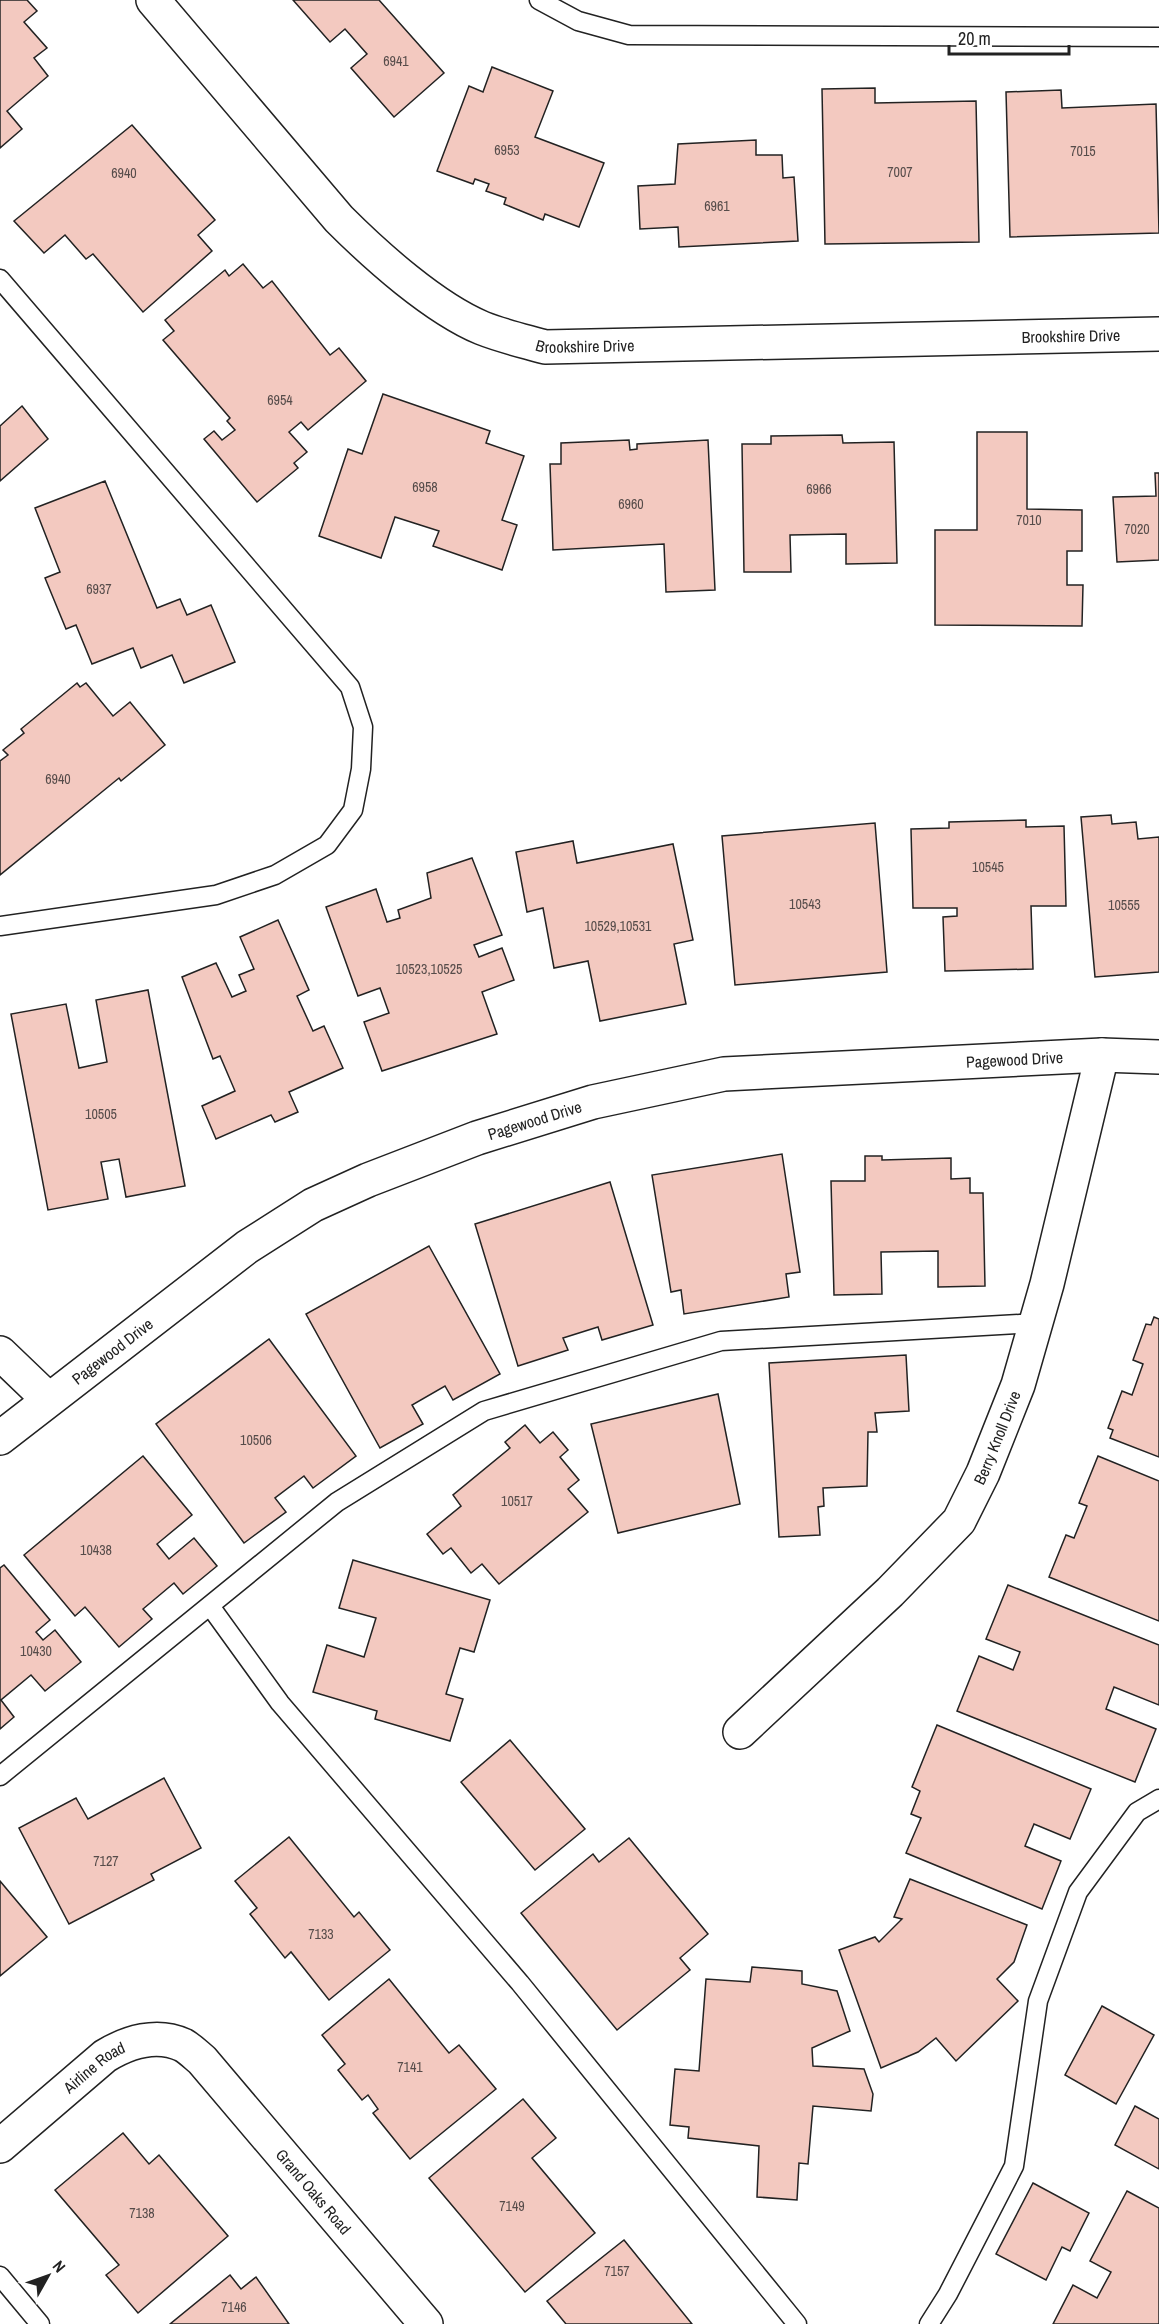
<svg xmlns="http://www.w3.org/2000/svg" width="1159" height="2324" font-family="'Archivo Narrow',sans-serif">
  <rect width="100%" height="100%" fill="#fff"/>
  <g fill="#f3c9c0" stroke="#222" stroke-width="1.5">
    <polygon points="0,0 27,0 37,11 24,22 47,48 34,58 48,76 7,111 22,129 0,148"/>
    <polygon points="293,0 379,0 444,73 394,117 351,68 367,54 345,29 330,42"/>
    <polygon points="492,67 553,91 535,137 604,163 579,227 545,214 543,220 504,204 506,198 486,191 489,184 475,179 473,184 437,171 469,86 483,92"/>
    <polygon points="875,88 875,103 976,101 979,242 825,244 822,89"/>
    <polygon points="1061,90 1062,108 1156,104 1159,233 1010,237 1006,92"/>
    <polygon points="132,125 215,220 198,235 212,251 143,312 93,254 86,259 65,235 44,253 14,221"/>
    <polygon points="756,140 756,155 782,155 783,178 794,177 798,241 679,247 678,227 640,229 638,186 675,184 678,144"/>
    <polygon points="243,264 263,288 272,281 330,355 339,348 366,381 308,430 301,422 289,432 307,452 294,463 298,468 257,502 204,439 214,431 222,440 235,430 227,421 230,418 163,340 174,331 165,320 225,270 229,276"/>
    <polygon points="383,394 490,431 486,443 524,456 502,520 517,525 502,570 433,546 439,531 395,517 381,558 319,536 348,449 362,454"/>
    <polygon points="22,406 48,439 0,481 0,426"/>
    <polygon points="977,432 1027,432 1027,509 1082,510 1082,551 1067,551 1067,585 1083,585 1082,626 935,625 935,530 977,530"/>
    <polygon points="842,435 843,443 894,442 897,563 846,564 846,534 790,535 791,572 744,572 742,444 771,444 771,436"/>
    <polygon points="629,440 630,450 637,449 637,444 708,440 715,590 666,592 664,544 553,550 550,464 561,464 561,443"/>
    <polygon points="1155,473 1159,473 1159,560 1117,562 1113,497 1156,496"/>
    <polygon points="105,481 157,608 180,599 187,615 211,605 235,662 184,683 172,655 141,668 133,648 92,664 76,625 66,629 45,578 60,572 35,508"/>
    <polygon points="77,683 80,687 86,683 113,716 130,702 165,745 121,781 119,778 0,875 0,761 8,755 3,750 24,733 21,729"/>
    <polygon points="1111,815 1112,824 1136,822 1138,839 1159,837 1159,972 1095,977 1081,817"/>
    <polygon points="1026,820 1026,827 1064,826 1066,906 1031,906 1033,969 945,971 943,917 957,916 957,908 913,908 911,829 949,828 949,822"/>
    <polygon points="875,823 887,972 735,985 722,836"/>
    <polygon points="573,841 577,863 673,844 693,940 674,944 686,1004 600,1021 588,961 554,968 543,908 527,912 516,852"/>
    <polygon points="472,858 502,935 474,945 479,957 502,948 514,980 482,992 497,1034 382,1071 364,1022 389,1013 380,988 358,996 326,907 376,889 387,922 400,918 398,910 431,898 427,873"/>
    <polygon points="278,920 309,990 297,996 313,1031 324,1026 343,1068 289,1092 298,1112 275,1122 271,1115 216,1139 202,1106 235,1091 220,1056 213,1059 182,977 216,963 232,997 246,991 239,975 254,969 240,937"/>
    <polygon points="148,990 185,1186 126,1197 119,1159 101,1162 108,1199 48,1210 11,1014 66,1004 79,1068 107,1062 96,1000"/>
    <polygon points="782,1154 800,1272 786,1274 789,1297 684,1314 681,1290 671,1292 652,1175"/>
    <polygon points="865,1156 882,1156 882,1160 951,1158 951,1179 970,1178 970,1193 983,1193 985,1286 938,1287 938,1251 881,1252 882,1294 834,1295 831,1181 865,1181"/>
    <polygon points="610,1182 653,1325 602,1340 598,1327 563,1338 568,1350 518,1366 475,1224"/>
    <polygon points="429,1246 500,1374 453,1400 445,1386 412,1405 423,1424 380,1448 306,1314"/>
    <polygon points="1154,1317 1159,1319 1159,1457 1110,1438 1113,1430 1108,1428 1122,1391 1132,1395 1143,1364 1133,1360 1146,1324 1151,1325"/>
    <polygon points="269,1339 356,1456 313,1488 304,1476 275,1498 286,1512 244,1543 156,1424"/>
    <polygon points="906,1355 909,1411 875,1413 877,1432 868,1432 867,1486 823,1488 824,1506 818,1507 820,1535 779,1537 769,1363"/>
    <polygon points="718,1394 740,1504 618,1533 591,1424"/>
    <polygon points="525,1425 540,1443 553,1432 568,1450 560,1457 579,1480 568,1489 588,1512 499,1584 482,1564 471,1573 451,1548 443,1554 427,1534 461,1506 453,1495 510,1448 505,1442"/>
    <polygon points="143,1456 192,1515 157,1544 169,1559 194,1538 217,1566 183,1594 174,1583 143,1609 152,1619 119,1647 85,1607 75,1616 24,1555"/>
    <polygon points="1098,1456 1159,1481 1159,1621 1049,1577 1066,1535 1074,1538 1087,1506 1079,1503"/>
    <polygon points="353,1560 490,1600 474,1652 460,1648 446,1694 463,1699 450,1741 375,1719 377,1711 313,1692 327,1645 364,1657 376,1618 339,1608"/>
    <polygon points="4,1565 50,1620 36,1632 43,1640 55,1630 81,1662 45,1691 31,1675 1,1700 14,1717 0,1729 0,1568"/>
    <polygon points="1008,1585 1159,1645 1159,1705 1114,1687 1106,1709 1156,1729 1135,1782 957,1711 979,1656 1013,1670 1020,1652 986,1639"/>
    <polygon points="937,1725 1091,1789 1070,1839 1034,1824 1025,1846 1061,1861 1042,1909 906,1853 921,1818 911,1814 920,1791 912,1787"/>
    <polygon points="510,1740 585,1829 535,1870 461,1782"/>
    <polygon points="164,1778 201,1848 151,1874 154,1880 69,1924 19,1828 76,1798 88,1819"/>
    <polygon points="289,1837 354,1917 359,1912 390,1950 329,2000 291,1952 285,1958 250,1914 257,1908 235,1881"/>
    <polygon points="629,1838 708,1934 680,1958 690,1970 617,2030 521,1913 593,1854 599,1862"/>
    <polygon points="910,1879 1027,1925 1014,1962 997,1979 1018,2001 956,2061 936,2038 918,2052 881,2068 839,1950 875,1937 879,1942 902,1919 894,1917"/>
    <polygon points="0,1881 47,1937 0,1976"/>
    <polygon points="752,1967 802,1971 802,1984 837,1991 850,2031 812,2048 813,2066 864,2069 873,2094 871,2111 813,2106 808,2164 799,2163 797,2200 757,2197 759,2146 688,2138 689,2127 670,2125 675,2069 699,2071 706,1979 750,1982"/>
    <polygon points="389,1979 449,2053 459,2045 496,2089 410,2159 373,2113 378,2109 368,2095 362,2100 338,2070 345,2064 322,2035"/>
    <polygon points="1102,2006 1154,2035 1116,2104 1065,2075"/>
    <polygon points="523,2099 556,2138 532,2158 595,2233 525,2292 429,2178"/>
    <polygon points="1135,2106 1159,2119 1159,2169 1115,2145"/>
    <polygon points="123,2133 149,2164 159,2155 228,2236 138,2313 106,2275 119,2265 55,2190"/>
    <polygon points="1033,2183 1089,2213 1070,2251 1062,2247 1046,2280 996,2254"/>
    <polygon points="1127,2191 1159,2208 1159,2324 1053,2324 1073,2285 1097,2298 1111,2272 1090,2261"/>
    <polygon points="624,2240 692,2324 566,2324 547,2301"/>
    <polygon points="230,2275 241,2289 256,2277 289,2324 170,2324"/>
  </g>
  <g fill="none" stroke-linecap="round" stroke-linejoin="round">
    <defs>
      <g id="lane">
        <polyline points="539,0 578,21 629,35 1159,37"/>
        <polyline points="0,279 350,687 363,727 361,769 353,810 327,845 275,875 216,895 0,926"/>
        <polyline points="210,1606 280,1703 520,1983 797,2324"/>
        <polyline points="0,1776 337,1502 484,1411 721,1341 1036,1323"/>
        <polyline points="0,2276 40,2324"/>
        <polyline points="929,2324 948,2294 1014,2166 1038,2001 1078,1892 1137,1812 1159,1799"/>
      </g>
      <g id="street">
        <path id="s1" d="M153,0L339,219C376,256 434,308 482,328C502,336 524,341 545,347L1159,334"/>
        <polyline points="0,1353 48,1399"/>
        <path id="s2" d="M0,1438L247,1247L313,1205L368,1180L477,1138L593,1102L724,1074L1102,1055L1159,1057"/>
        <path id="s3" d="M740,1732L890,1592L959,1521L983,1473L1018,1385L1047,1284L1102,1055"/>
        <path id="s4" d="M0,2146L105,2056C128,2042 157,2033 183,2045C190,2049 196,2055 202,2060L426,2324"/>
      </g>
    </defs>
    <use href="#lane" stroke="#222" stroke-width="21"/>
    <use href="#street" stroke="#222" stroke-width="36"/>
    <use href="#lane" stroke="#fff" stroke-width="18"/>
    <use href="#street" stroke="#fff" stroke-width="33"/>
  </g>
  <g text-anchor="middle" stroke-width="4.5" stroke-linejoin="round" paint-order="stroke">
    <g font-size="14" fill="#564c4a">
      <text x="396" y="66">6941</text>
      <text x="507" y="155">6953</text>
      <text x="1083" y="156">7015</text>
      <text x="900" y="177">7007</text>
      <text x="124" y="178">6940</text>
      <text x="717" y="211">6961</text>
      <text x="280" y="405">6954</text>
      <text x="425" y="492">6958</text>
      <text x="819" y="494">6966</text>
      <text x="631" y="509">6960</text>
      <text x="1029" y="525">7010</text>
      <text x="1137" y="534">7020</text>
      <text x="99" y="594">6937</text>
      <text x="58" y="784">6940</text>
      <text x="988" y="872">10545</text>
      <text x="805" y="909">10543</text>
      <text x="1124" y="910">10555</text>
      <text x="618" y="931">10529,10531</text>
      <text x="429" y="974">10523,10525</text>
      <text x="101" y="1119">10505</text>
      <text x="256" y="1445">10506</text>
      <text x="517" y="1506">10517</text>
      <text x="96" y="1555">10438</text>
      <text x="36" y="1656">10430</text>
      <text x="106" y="1866">7127</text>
      <text x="321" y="1939">7133</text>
      <text x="410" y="2072">7141</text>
      <text x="512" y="2211">7149</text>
      <text x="142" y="2218">7138</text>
      <text x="617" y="2276">7157</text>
      <text x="234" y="2312">7146</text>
    </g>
    <g font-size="16" fill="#222" stroke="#fff">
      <text dy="6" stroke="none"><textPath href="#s1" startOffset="1060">Brookshire Drive</textPath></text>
      <text dy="6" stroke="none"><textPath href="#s1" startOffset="574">Brookshire Drive</textPath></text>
      <text dy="6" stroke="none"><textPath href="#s2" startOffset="1114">Pagewood Drive</textPath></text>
      <text dy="6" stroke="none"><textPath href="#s2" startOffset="628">Pagewood Drive</textPath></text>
      <text dy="6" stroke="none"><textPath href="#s2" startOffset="142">Pagewood Drive</textPath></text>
      <text dy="6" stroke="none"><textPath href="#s3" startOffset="396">Berry Knoll Drive</textPath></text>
      <text dy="6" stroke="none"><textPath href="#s4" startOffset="123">Airline Road</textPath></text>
      <text dy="6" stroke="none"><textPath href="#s4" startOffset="417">Grand Oaks Road</textPath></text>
    </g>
  </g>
  <g transform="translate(48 2276) rotate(50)" stroke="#ffffff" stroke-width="4.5" paint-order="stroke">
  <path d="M0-4.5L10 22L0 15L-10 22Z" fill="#222222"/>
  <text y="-9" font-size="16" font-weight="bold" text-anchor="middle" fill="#222222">N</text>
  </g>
  <path d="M949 45v9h120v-9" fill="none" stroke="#222222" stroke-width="3"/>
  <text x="958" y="45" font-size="18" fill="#222222" stroke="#ffffff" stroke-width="4.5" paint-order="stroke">20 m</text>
</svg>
